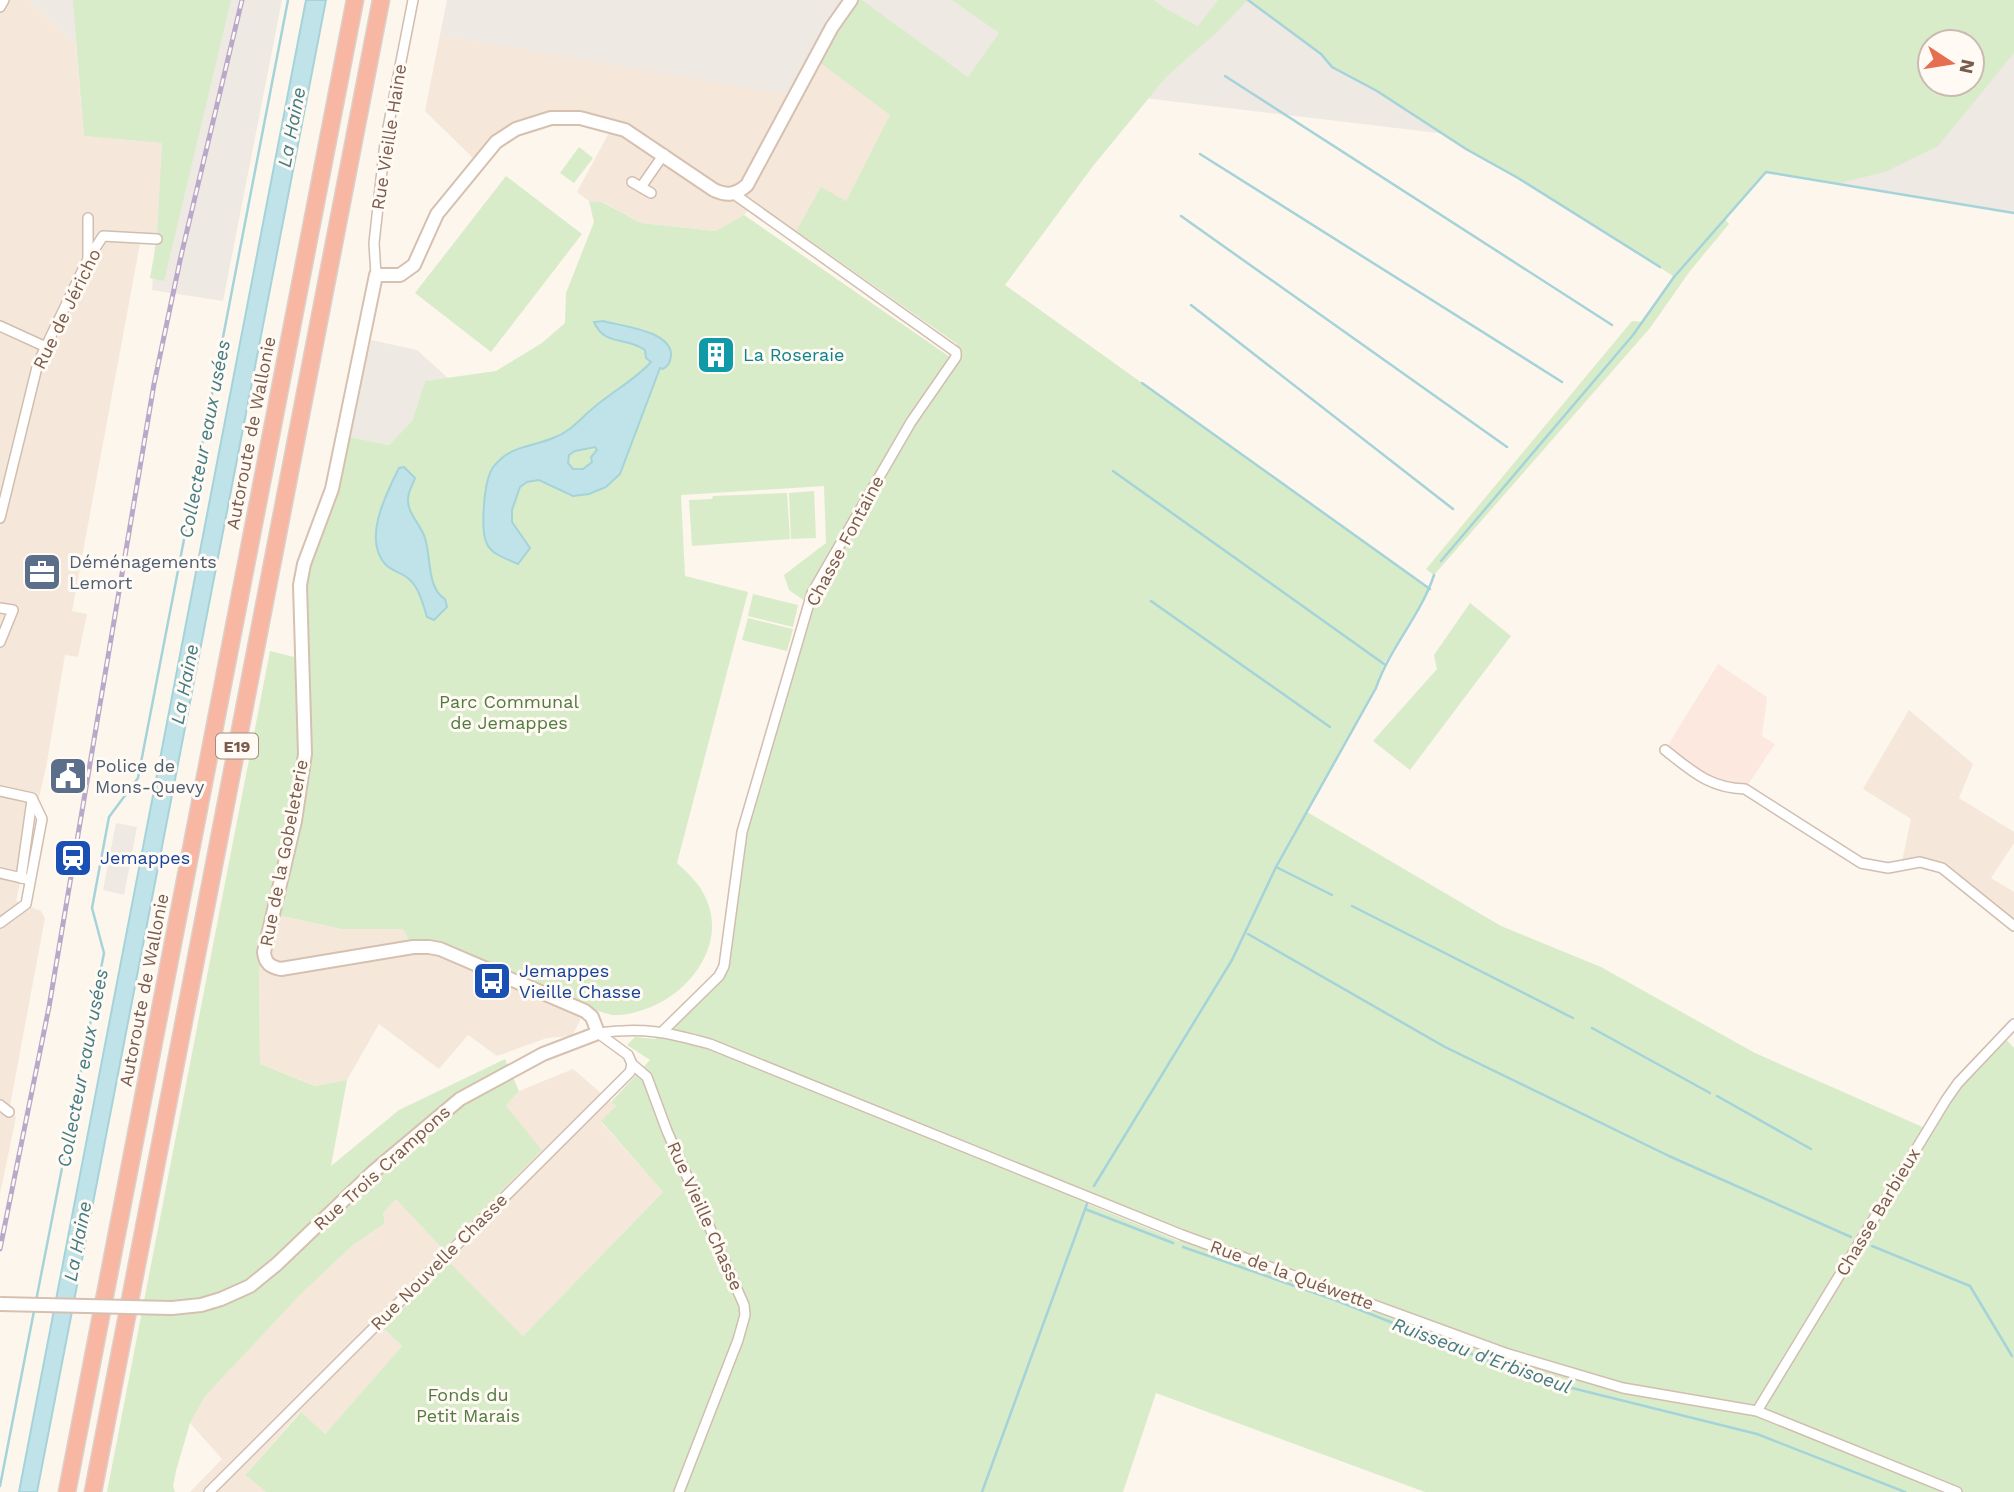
<svg xmlns="http://www.w3.org/2000/svg" width="2014" height="1492" font-family="'Work Sans',sans-serif">
  <rect width="100%" height="100%" fill="#fdf6ec"/>
  <g fill="#f5e8da">
    <polygon points="0,0 29,0 75,44 84,136 162,143 157,239 141,238 72,611 87,614 78,657 65,655 47,762 16,901 41,911 45,918 9,1111 16,1117 0,1194"/>
    <polygon points="440,35 613,63 815,59 891,114 846,201 821,188 796,231 754,203 744,215 717,231 641,223 603,202 589,201 577,192 611,129 561,118 498,140 478,163 425,111"/>
    <polygon points="1909,710 1973,764 1959,798 2014,832 2014,843 1991,878 2014,892 2014,926 1933,865 1901,866 1911,819 1863,789"/>
    <polygon points="273,914 341,929 403,929 429,947 585,1011 572,1036 547,1038 497,1056 468,1035 439,1069 379,1024 347,1080 316,1086 260,1064 259,969"/>
    <polygon points="573,1069 616,1106 601,1122 663,1192 523,1336 385,1330 402,1346 325,1434 300,1412 245,1475 266,1492 190,1492 222,1459 190,1423 206,1395 222,1377 301,1294 352,1246 385,1223 383,1213 396,1199 506,1106 519,1091"/>
  </g>
  <polygon fill="#fde8e0" points="1718,664 1767,697 1762,736 1775,744 1745,789 1727,789 1665,750"/>
  <g fill="#efe9e4" fill-rule="evenodd">
    <polygon points="29,0 282,0 223,301 152,290 162,143 84,136 75,44"/>
    <path d="M447,0H2014V213L1766,172L968,77L864,2L795,96L440,35ZM1930,42H1972V84H1930Z"/>
    <polygon points="371,340 417,350 448,378 425,381 412,421 389,445 348,437"/>
    <polygon points="116,823 137,827 124,895 103,890"/>
  </g>
  <g fill="#d8ecc9" fill-rule="evenodd">
    <polygon points="73,0 231,0 164,281 150,278 157,239 162,143 84,136"/>
    <path d="M851,0H862L968,77L999,33L952,0H1154L1166,9L1198,26L1218,0H2014V53L1938,146L1885,172L1835,184L1766,172L1725,219L1729,224L1690,271L1650,328L1434,575L1426,569L1632,321L1642,322L1673,276L1518,178L1466,149L1377,91L1332,67L1321,54L1248,0L1215,34L1167,76L1093,166L1005,285L1430,589L1384,664L1376,688L1307,812L1501,926L1601,967L1755,1053L1927,1129L1946,1100L2003,1036L2014,1048V1492H1425L1156,1393L1123,1492H266L245,1475L301,1412L325,1434L402,1346L384,1329L448,1261L523,1336L663,1192L601,1121L616,1106L611,1102L650,1060L627,1045L635,1037L655,1039L719,976L738,862L809,604L789,590L784,575L826,543L824,486L681,495L685,576L748,592L677,863C689,874 701,885 707,901C725,944 692,989 653,1006C644,1010 626,1016 616,1015C604,1015 597,1007 585,1011L440,949L413,947L403,929H341L273,914L259,969L260,1064L315,1086L347,1080L331,1166L399,1110L505,1059L519,1091L506,1106L542,1150L443,1249L396,1199L383,1213L385,1223L352,1246L301,1294L206,1395L190,1423L176,1471L173,1486L175,1492H107L270,651L302,659L307,755L302,585L344,436L389,445L412,421L425,381L496,371L542,343L565,323L566,293L594,222L589,201L602,202L641,223L716,231L744,215L950,357L957,344L796,231L821,187L846,201L890,115L815,59ZM1930,42H1972V84H1930ZM1089,1198L1182,1236L1179,1241L1088,1204Z"/>
    <polygon points="579,147 593,158 574,183 560,173"/>
    <polygon points="506,176 582,234 491,352 415,293"/>
    <polygon points="814,491 816,538 791,539 789,493"/>
    <polygon points="787,493 790,539 692,546 689,500 712,499 713,496"/>
    <polygon points="753,594 798,605 793,627 748,616"/>
    <polygon points="1470,603 1511,636 1410,770 1373,741 1437,669 1434,655"/>
    <polygon points="748,618 793,629 787,651 742,640"/>
  </g>
  <g fill="#bfe3e8" stroke="#a5d3da" stroke-width="2" fill-rule="evenodd">
    <polygon points="306,0 326,0 37,1492 19,1492"/>
    <path d="M603,321C621,326 673,331 671,356C670,363 668,366 663,369L660,368L620,474L606,487L589,494L573,496L539,480L527,482L520,487L512,510V522L530,548L518,564C508,559 492,555 487,544C480,531 484,482 492,469C494,465 500,460 503,457C517,446 537,445 553,438C570,432 579,420 592,409C611,392 634,381 651,362L646,358L645,350C625,336 605,347 594,322ZM595,447L597,450L591,457L592,462L583,469H573L568,463L569,455L575,451Z"/>
    <path d="M404,467L415,478C413,484 408,492 408,499C407,513 421,525 425,538C431,556 427,589 445,599L447,607L434,620L427,617C422,602 419,585 405,576C399,572 391,570 386,565C362,540 386,494 399,468Z"/>
  </g>
  <g fill="none" stroke-linecap="round" stroke-linejoin="round">
    <g stroke="#a5d3da" stroke-width="2.5">
      <polyline points="1248,0 1321,54 1332,67 1377,91 1466,149 1518,178 1660,267"/>
      <polyline points="1225,76 1612,325"/>
      <polyline points="1200,154 1562,382"/>
      <polyline points="1181,216 1507,447"/>
      <polyline points="1191,305 1453,509"/>
      <polyline points="1142,383 1430,589"/>
      <polyline points="1113,471 1384,664"/>
      <polyline points="1441,561 1633,335 1674,277 1766,172 2014,213"/>
      <polyline points="1151,601 1330,727"/>
      <polyline points="1276,867 1332,895"/>
      <polyline points="1352,906 1573,1018"/>
      <polyline points="1248,934 1445,1047 1669,1156 1851,1237"/>
      <polyline points="1592,1028 1710,1093"/>
      <polyline points="1717,1096 1811,1149"/>
      <path d="M1094,1186L1232,960L1276,867L1376,688C1390,647 1421,615 1434,575"/>
      <polyline points="1085,1209 1173,1243"/>
      <polyline points="1872,1246 1970,1286 2012,1356"/>
      <polyline points="1183,1247 1335,1300 1494,1363 1560,1385 1757,1434 1905,1492"/>
      <polyline points="36,1301 104,953 92,908 109,817 138,778 288,0"/>
      <polyline points="0,1486 34,1311"/>
      <polyline points="982,1492 1087,1204"/>
    </g>
    <defs>
      <g id="street">
        <polyline points="0,7 4,0"/>
        <polyline points="632,182 651,193"/>
        <polyline points="641,187 664,154"/>
        <polyline points="88,257 88,218"/>
        <polyline points="376,275 374,243 385,143 413,0"/>
        <polyline points="0,326 46,347"/>
        <polyline points="0,518 38,363 88,259 103,236 157,239"/>
        <polyline points="0,608 13,610 0,642"/>
        <path d="M1665,750C1692,771 1709,788 1745,789L1861,863L1888,868L1920,862L1942,868L2014,926"/>
        <polyline points="0,791 32,798 42,819 26,904 0,923"/>
        <polyline points="0,873 26,879"/>
        <polyline points="21,878 32,800"/>
        <polyline points="663,1031 719,976 724,966 742,832 812,593 911,422 956,357 956,352 734,194"/>
        <path d="M598,1033C643,1027 667,1032 710,1044L1182,1235L1505,1353L1623,1388L1757,1411L1957,1492"/>
        <polyline points="632,1064 647,1077 667,1131 744,1305 745,1315 738,1340 679,1492"/>
        <polyline points="0,1105 9,1112"/>
        <polyline points="1757,1411 1946,1100 1958,1083 2014,1024"/>
        <polyline points="209,1492 630,1072 632,1064 628,1055 598,1033"/>
      </g>
      <path id="secondary" d="M172,1308L201,1305L221,1299L250,1286L277,1264L373,1172L460,1099L543,1054L598,1033L592,1017L585,1011L440,949L429,947H413L281,969C270,967 265,963 264,952L295,821L305,754L300,585L304,564L332,489L376,275H400L414,265L437,214L496,142L516,129L551,118H580L625,130L714,190C727,196 736,195 747,185L832,27L851,0"/>
      <g id="highway">
        <polyline points="67,1492 355,0"/>
        <polyline points="93,1492 381,0"/>
      </g>
    </defs>
    <use href="#street" stroke="#d1beb0" stroke-width="12"/>
    <use href="#secondary" stroke="#d6c0b0" stroke-width="16"/>
    <use href="#highway" stroke="#dad1cd" stroke-width="19"/>
    <use href="#street" stroke="#fff" stroke-width="9"/>
    <use href="#secondary" stroke="#fff" stroke-width="12"/>
    <use href="#highway" stroke="#f7b7a3" stroke-width="16"/>
    <defs>
      <polyline id="rail" points="0,1249 49,1007 154,384 181,256 242,0"/>
    </defs>
    <use href="#rail" stroke="#b9a8c9" stroke-width="5"/>
    <use href="#rail" stroke="#fffaf3" stroke-width="2.5" stroke-dasharray="8" stroke-linecap="butt"/>
    <defs>
      <polyline id="secondary-bridge" points="0,1304 172,1308"/>
    </defs>
    <use href="#secondary-bridge" stroke="#d6c0b0" stroke-width="16" stroke-linecap="butt"/>
    <use href="#secondary-bridge" stroke="#fff" stroke-width="12"/>
  </g>
  <defs>
    <symbol id="building-square" viewBox="-11 -11 22 22"><rect x="-9" y="-9" width="18" height="18" rx="4" fill="#0f9aa8" stroke="#fffaf3"/><path d="M-4-6H4V6H1V3H-1V6H-4ZM-2.5-4.3h1.7v1.8h-1.7ZM.8-4.3h1.7v1.8H.8ZM-2.5-1h1.7V.8h-1.7ZM.8-1h1.7V.8H.8Z" fill="#fff"/></symbol>
    <symbol id="office-square" viewBox="-11 -11 22 22"><rect x="-9" y="-9" width="18" height="18" rx="4" fill="#5c6f8a" stroke="#fffaf3"/><path d="M-6-3h4V-5.5h4V-3h4V5H-6ZM-1-4.5V-3h2v-1.5ZM-6 0V1H6V0Z" fill="#fff"/></symbol>
    <symbol id="civic-square" viewBox="-11 -11 22 22"><rect x="-9" y="-9" width="18" height="18" rx="4" fill="#5c6f8a" stroke="#fffaf3"/><path d="M-.6-6.5H3V-4.5H.6V-3L4-1V1h2V6H-6V1h2V-1L-.6-3ZM-1.2 2.5V6h2.4V2.5Z" fill="#fff"/></symbol>
    <symbol id="station-square" viewBox="-11 -11 22 22"><rect x="-9" y="-9" width="18" height="18" rx="4" fill="#1a4fb4" stroke="#fffaf3"/><path d="M-3-6H3Q5-6 5-4V2Q5 4 3 4L4.5 6H3L1.5 4h-3L-3 6H-4.5L-3 4Q-5 4-5 2V-4Q-5-6-3-6ZM-3.5-4v3h7v-3ZM-3.5 1v1.5H-2V1ZM2 1v1.5H3.5V1Z" fill="#fff"/></symbol>
    <symbol id="bus-square" viewBox="-11 -11 22 22"><rect x="-9" y="-9" width="18" height="18" rx="4" fill="#1a4fb4" stroke="#fffaf3"/><path d="M-5-6H5V4H4V6H2V4H-2V6H-4V4H-5ZM-3.5-4V0h7V-4ZM-3.5 1.2v1.5H-2V1.2ZM2 1.2v1.5H3.5V1.2Z" fill="#fff"/></symbol>
  </defs>
  <g fill-rule="evenodd">
    <use href="#building-square" x="694" y="333" width="44" height="44"/>
    <use href="#office-square" x="20" y="550" width="44" height="44"/>
    <use href="#civic-square" x="46" y="754" width="44" height="44"/>
    <use href="#station-square" x="51" y="836" width="44" height="44"/>
    <use href="#bus-square" x="470" y="959" width="44" height="44"/>
  </g>
  <g text-anchor="middle" stroke-width="6" stroke-linejoin="round" paint-order="stroke">
    <rect fill="#fffaf3" stroke="#a28b7f" stroke-width="2" x="216" y="733.5" width="42" height="25" rx="5"/>
    <g font-size="16" font-weight="bold" fill="#7a5c4d">
      <text x="237" y="752">E19</text>
    </g>
    <g font-size="18" fill="#7a5c4d" stroke="#fffaf3">
      <text transform="translate(389 137) rotate(-81)" y="6">Rue Vieille Haine</text>
      <text transform="translate(67 309) rotate(-64)" y="6">Rue de Jéricho</text>
      <text transform="translate(251 433) rotate(-79)" y="6">Autoroute de Wallonie</text>
      <text transform="translate(845 541) rotate(-62)" y="6">Chasse Fontaine</text>
      <text transform="translate(284 853) rotate(-79)" y="6">Rue de la Gobeleterie</text>
      <text transform="translate(144 990) rotate(-79)" y="6">Autoroute de Wallonie</text>
      <text transform="translate(382 1168) rotate(-42)" y="6">Rue Trois Crampons</text>
      <text transform="translate(1878 1212) rotate(-59)" y="6">Chasse Barbieux</text>
      <text transform="translate(705 1216) rotate(66)" y="6">Rue Vieille Chasse</text>
      <text transform="translate(439 1262) rotate(-45)" y="6">Rue Nouvelle Chasse</text>
      <text transform="translate(1292 1275) rotate(20)" y="6">Rue de la Quéwette</text>
    </g>
    <g font-size="18" fill="#0d838f" stroke="#fffaf3" text-anchor="start">
      <text x="743" y="361">La Roseraie</text>
    </g>
    <g font-size="18" fill="#4e5e75" stroke="#fffaf3" text-anchor="start">
      <text x="69" y="568">Déménagements<tspan x="69" dy="21">Lemort</tspan></text>
      <text x="95" y="772">Police de<tspan x="95" dy="21">Mons-Quevy</tspan></text>
    </g>
    <g font-size="18" fill="#537a41" stroke="#fffaf3">
      <text x="509" y="708">Parc Communal<tspan x="509" dy="21">de Jemappes</tspan></text>
      <text x="468" y="1401">Fonds du<tspan x="468" dy="21">Petit Marais</tspan></text>
    </g>
    <g font-size="18" fill="#164399" stroke="#fffaf3" text-anchor="start">
      <text x="100" y="864">Jemappes</text>
      <text x="519" y="977">Jemappes<tspan x="519" dy="21">Vieille Chasse</tspan></text>
    </g>
    <g font-size="19" font-style="italic" fill="#437c86" stroke="#fffaf3">
      <text transform="translate(291 127) rotate(-79)" y="7">La Haine</text>
      <text transform="translate(204 439) rotate(-79)" y="7">Collecteur eaux usées</text>
      <text transform="translate(184 684) rotate(-79)" y="7">La Haine</text>
      <text transform="translate(82 1068) rotate(-79)" y="7">Collecteur eaux usées</text>
      <text transform="translate(77 1241) rotate(-79)" y="7">La Haine</text>
      <text transform="translate(1482 1355) rotate(20)" y="7">Ruisseau d'Erbisoeul</text>
    </g>
  </g>
  <g transform="translate(1951 63) rotate(102)"><circle r="33" fill="#fffaf3" stroke="#cabbb1" stroke-width="2"/>
  <path d="M0-5L12 26L0 18L-12 26Z" fill="#e76f51"/>
  <text y="-10" font-size="19" font-weight="bold" text-anchor="middle" fill="#7a5c4d">N</text>
  </g>
</svg>
